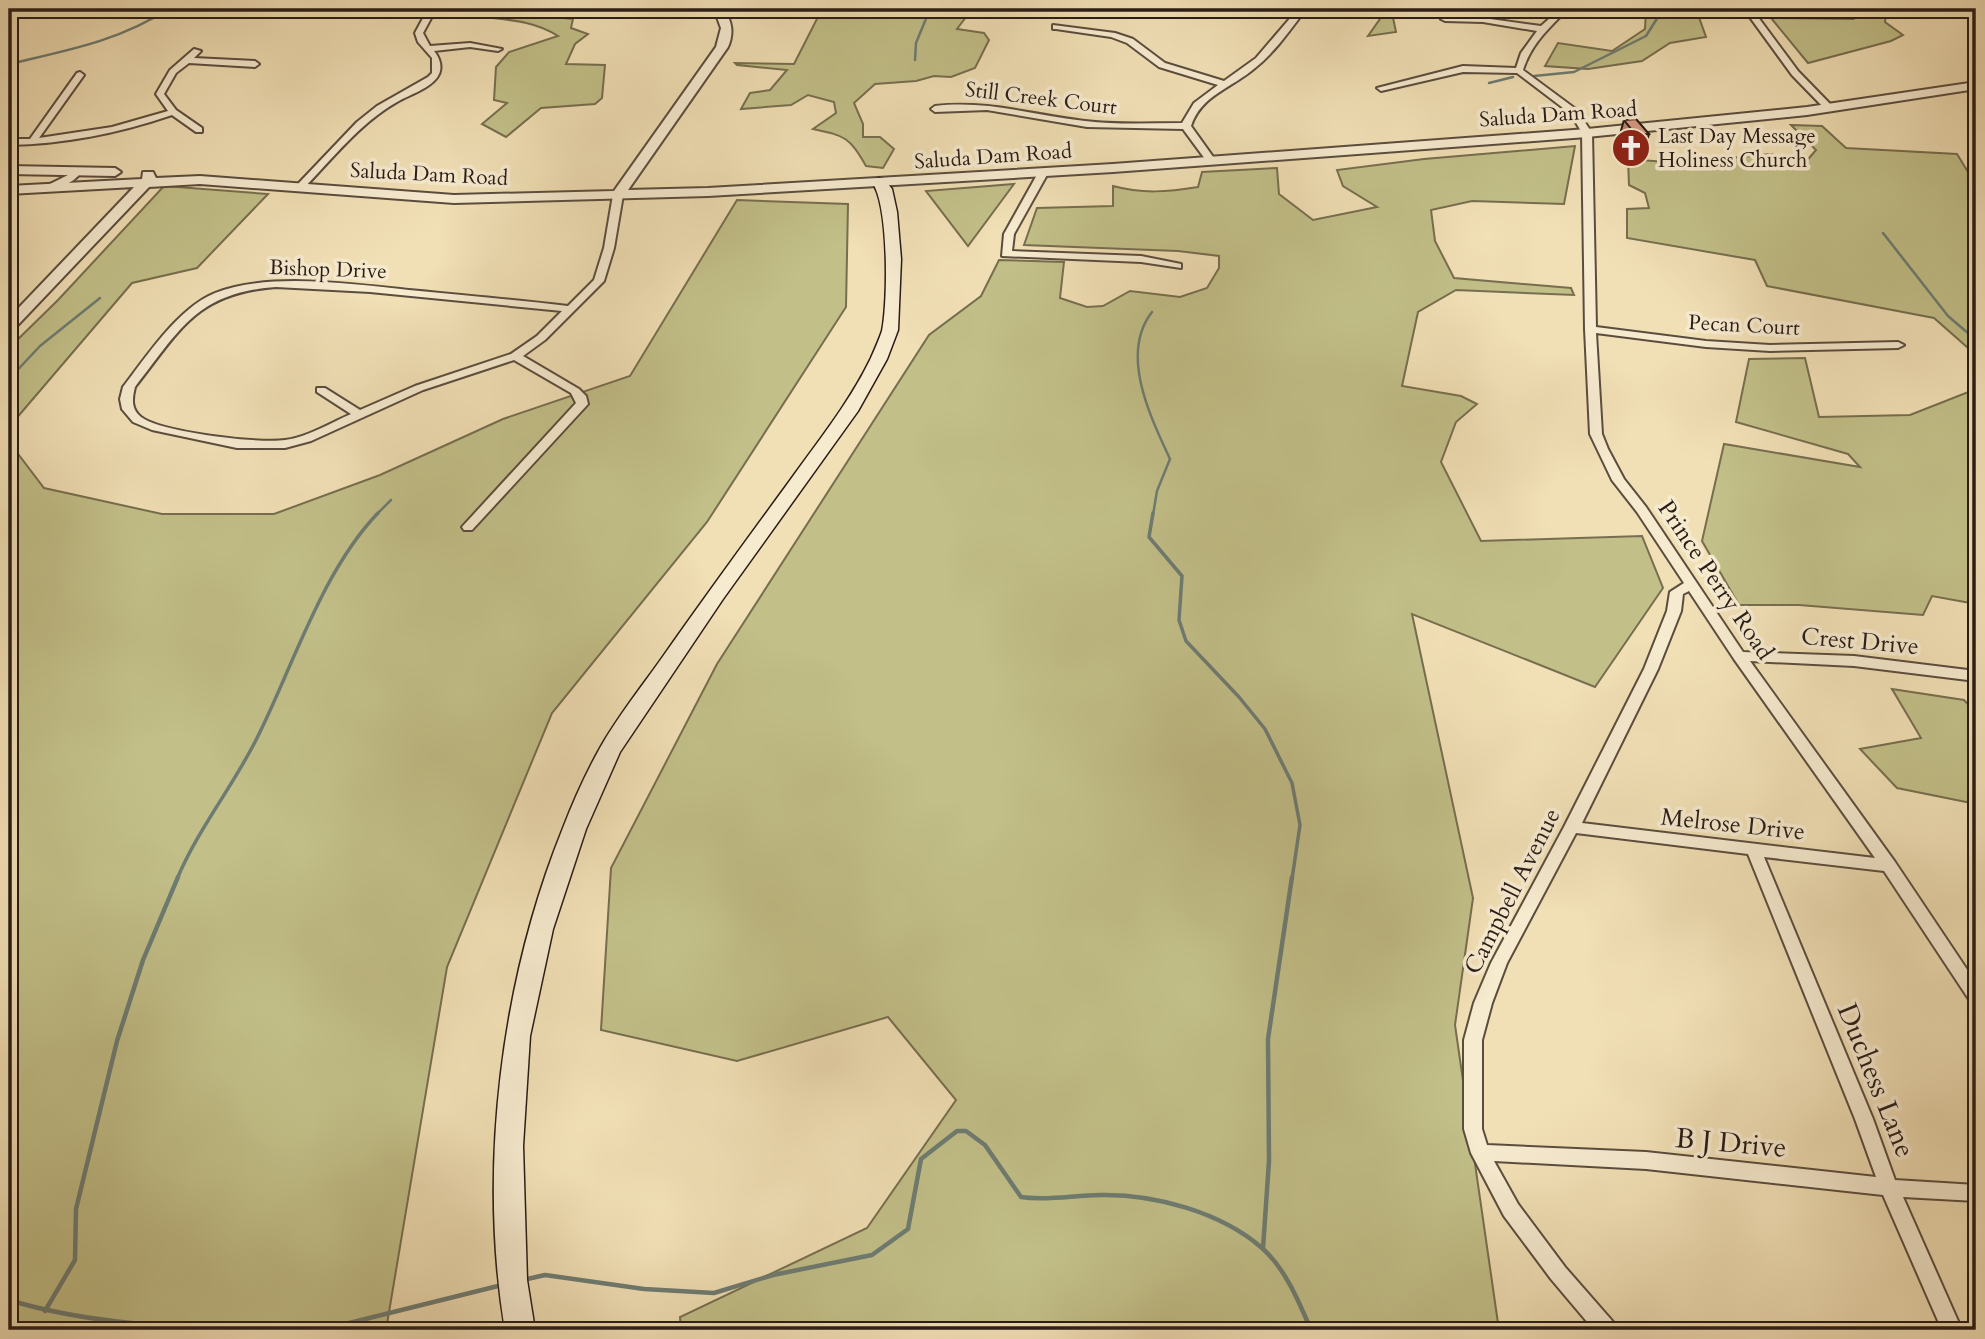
<svg xmlns="http://www.w3.org/2000/svg" width="1985" height="1339" font-family="Cardo,serif">
  <rect width="100%" height="100%" fill="#f1dfb5"/>
  <filter id="stains"><feTurbulence type="fractalNoise" baseFrequency=".00286" numOctaves="4"/><feColorMatrix values="0 0 0 0 .2 0 0 0 0 .09 0 0 0 0 .02 0 0 0 .5 -.17"/></filter>
  <radialGradient id="worn" r=".72"><stop offset=".6" stop-color="#630" stop-opacity="0"/><stop offset="1" stop-color="#630" stop-opacity=".3"/></radialGradient>
  <g fill="#c2bf88" stroke="#766e4f" stroke-width="2">
    <path d="M822,9H972L957,29L984,33L989,40L975,68L951,77L934,76L916,81L875,84L854,103L863,124V137H880L894,149L883,168L866,166C849,137 846,136 813,129L836,113L834,102L808,95L791,105L741,109L750,93L770,90L787,70L737,65L735,63L794,64Z"/>
    <polygon points="1387,9 1421,9 1441,12 1415,16 1392,13 1396,32 1368,36"/>
    <polygon points="1646,9 1696,9 1706,37 1670,43 1642,61 1588,69 1545,66 1558,43 1612,51 1645,29"/>
    <polygon points="1837,9 1887,9 1885,22 1903,35 1891,41 1808,63 1771,18 1852,19"/>
    <path d="M512,13L573,19L571,28L588,34L575,44L566,64L605,65L602,98L595,104L541,108L506,137L482,124L507,103L494,100L496,67L509,52L558,36C535,21 509,20 483,17Z"/>
    <polygon points="1791,125 1822,126 1846,148 1957,154 1976,185 1976,355 1934,318 1767,286 1755,260 1627,238 1627,209 1649,208 1645,193 1629,185 1628,159 1679,163 1771,154 1804,164 1816,150"/>
    <path d="M1575,146L1564,204L1472,201L1431,210L1435,241L1454,278L1571,288L1574,295L1456,290L1418,312L1402,386L1461,396L1477,404L1456,422L1441,462L1481,541L1642,536L1663,588L1595,687L1412,614L1473,898L1455,1025L1499,1330H681L680,1317L867,1228L956,1100L888,1017L737,1061L601,1030L611,868L717,664L929,335L981,296L999,260L1064,262L1060,298L1087,307L1103,306L1130,291L1180,297L1207,288L1219,268V256L1178,251L1024,245L1037,208L1113,206V186C1142,194 1168,192 1198,187L1202,172L1277,168L1279,194L1313,220L1377,207L1343,186L1337,170L1424,159Z"/>
    <polygon points="1014,184 968,246 926,191"/>
    <polygon points="164,186 268,194 197,268 132,283 9,427 9,348 58,300"/>
    <polygon points="737,200 848,204 846,307 707,522 552,713 447,967 386,1330 9,1330 9,442 44,488 162,514 274,514 380,475 503,419 630,376"/>
    <polygon points="1805,358 1819,417 1910,415 1976,389 1976,604 1932,596 1923,615 1799,605 1739,605 1702,541 1724,444 1860,467 1848,454 1736,422 1749,359"/>
    <polygon points="1892,689 1964,700 1976,713 1976,804 1897,788 1860,749 1921,738"/>
  </g>
  <g fill="none" stroke-linecap="round" stroke-linejoin="round">
    <g stroke="#6d7c73" stroke-width="2.5">
      <polyline points="915,60 916,43 930,9"/>
      <path d="M9,64C64,51 120,41 168,9"/>
      <polyline points="1534,76 1574,72 1646,36 1663,9"/>
      <polyline points="1489,83 1513,77"/>
      <polyline points="1883,233 1948,316 1976,340"/>
      <path d="M1152,312C1119,354 1151,418 1170,459L1157,491L1153,515"/>
      <polyline points="9,379 40,346 100,298"/>
      <polyline points="376,515 391,500"/>
    </g>
    <g stroke="#6d7c73" stroke-width="3.5">
      <polyline points="1153,513 1149,537 1182,576 1179,620 1186,641 1239,697 1265,729 1292,783 1300,825 1292,879"/>
      <path d="M177,879C199,827 235,784 259,734C294,663 323,570 378,513"/>
    </g>
    <g stroke="#6d7c73" stroke-width="4.5">
      <polyline points="1263,1248 1269,1161 1268,1039 1292,877"/>
      <path d="M523,1280L545,1275L644,1289L714,1293L773,1275L872,1255L908,1229L921,1159L957,1131H966L985,1145L1021,1197C1048,1201 1074,1195 1101,1195C1154,1194 1221,1212 1262,1248C1285,1268 1299,1302 1311,1330"/>
      <path d="M9,1300C94,1326 183,1327 271,1330"/>
      <polyline points="45,1311 75,1260 76,1209 117,1041 143,960 178,877"/>
      <polyline points="321,1330 502,1285"/>
    </g>
    <defs>
      <g id="minor">
        <path d="M428,9H436L423,33L430,46L470,43L502,49L498,51L470,47L434,51C440,58 443,68 438,76C431,88 409,95 397,102C360,123 333,158 304,188H298V184L357,122L377,106L428,77L432,73V58L418,42L415,33Z"/>
        <path d="M1298,9H1306C1291,29 1275,52 1255,68C1232,88 1201,95 1191,126L1216,161L1214,163H1208L1183,129L1087,127L987,110L935,112L931,109L935,106C987,100 1034,115 1085,121C1117,125 1150,123 1182,123L1194,103L1218,85L1159,67L1127,43L1111,37L1056,29H1053V25L1115,33L1133,39L1165,63L1224,81L1256,58Z"/>
        <path d="M1560,9H1568C1549,28 1531,44 1523,70L1577,110L1592,133L1596,327L1706,341L1770,345L1898,342L1904,345L1898,348L1770,351L1706,347L1596,333L1602,434L1608,449L1624,479L1646,507L1743,652L1854,656L1976,671V681L1854,666L1750,661L1895,862L1976,983V1003L1970,1001L1884,871L1764,857L1873,1119L1895,1180L1976,1185V1201L1903,1197L1962,1330H1942L1883,1195L1646,1169L1494,1161L1518,1204L1565,1267L1614,1323L1617,1330H1594L1551,1279L1504,1216L1471,1153L1464,1129V1040L1474,1003L1491,963L1564,827L1644,669L1667,611L1670,592L1684,583L1637,512L1612,480L1590,434L1585,329L1582,133L1571,114L1517,73L1463,72L1381,91L1377,88L1463,66L1516,68L1521,53L1537,31L1483,22L1445,21L1441,19L1442,17L1483,18L1541,26ZM1689,591L1734,659L1875,858L1582,823L1658,669L1681,611L1683,594ZM1576,833L1748,854L1855,1119L1876,1177L1646,1152L1487,1145L1482,1129V1040L1492,1003L1507,963Z"/>
        <polygon points="1744,9 1752,9 1798,71 1832,106 1832,110 1826,110 1792,75"/>
        <path d="M194,49L201,51L194,58L255,61L259,64L255,67L189,63L176,73L164,94L176,110L202,128V132H196L172,115C119,133 65,144 9,145V139H30L77,73L80,72L84,75L39,138L112,127L168,111L156,94L170,70Z"/>
        <path d="M74,169L82,171C76,181 59,190 48,189V185L70,174Z"/>
        <polygon points="1043,170 1048,173 1014,234 1012,251 1141,256 1181,264 1181,268 1141,262 1002,256 1004,234 1038,173"/>
        <path d="M618,192L623,195L614,248L604,281L545,340L523,356L579,389L586,396L588,404L472,530H464L462,527L576,403L571,393L514,360L423,390L311,441L285,448H237L152,430L133,422L122,409L120,399L123,387C147,356 178,308 215,293C268,272 352,284 409,290C462,295 515,300 568,306L594,280L604,248L613,195ZM276,287L370,292L562,311L537,336L511,354L415,386L360,410L325,388H317V392L351,414C330,423 308,437 285,440C259,444 160,432 141,417C131,409 132,399 135,387C180,330 196,293 276,287Z"/>
      </g>
      <g id="tertiary">
        <path d="M714,9H724C732,22 734,33 728,47L628,190L708,188L1113,164L1587,129L1807,107L1976,82V89L1807,115L1587,137L1113,172L708,196L454,203L200,184L149,187L14,329L9,330V318L134,187L9,194V186L142,179L143,172H153L156,178L200,176L454,195L614,191L716,47L721,28Z"/>
        <polygon points="9,166 115,168 121,172 115,176 9,174"/>
      </g>
      <path id="secondary" d="M879,178L884,179L892,189L897,212L901,259L898,330L887,359L858,411L723,599L620,752L586,829L553,929L530,1036L523,1146L527,1280L535,1330H505C478,1168 501,981 563,828C573,802 586,773 600,748C618,716 643,685 664,655C704,598 745,542 786,486C815,445 848,405 870,360C874,351 879,340 882,331C888,302 889,205 872,182Z"/>
    </defs>
    <use href="#minor" stroke="#5b4d3e" stroke-width="4"/>
    <use href="#tertiary" stroke="#5b4d3e" stroke-width="4"/>
    <use href="#secondary" stroke="#291c16" stroke-width="3"/>
    <use href="#minor" fill="#f6eacf" fill-rule="evenodd"/>
    <use href="#tertiary" fill="#f6eacf" fill-rule="evenodd"/>
    <use href="#secondary" fill="#f6eacf" fill-rule="evenodd"/>
  </g>
  <polygon fill="#b98470" stroke="#291c16" stroke-width="2" points="1624,120 1649,134 1643,155 1631,156 1618,141"/>
  <polygon fill="#d79a82" stroke="#291c16" stroke-width="2" points="1636,119 1649,134 1636,135 1624,120"/>
  <defs>
    <symbol id="church-disc" viewBox="-11 -11 22 22"><circle r="9.5" fill="#8f2418" stroke="#f6eacf"/><path d="M-1.2-6h2.4v3.5h3.3v2.4h-3.3V6h-2.4V-.1h-3.3v-2.4h3.3Z" fill="#fff"/></symbol>
  </defs>
  <g fill-rule="evenodd">
    <use href="#church-disc" x="1609" y="126" width="44" height="44"/>
  </g>
  <g text-anchor="middle" stroke-width="7" stroke-linejoin="round" paint-order="stroke">
    <g font-size="21" fill="#291c16" stroke="#f6eacf">
      <text transform="translate(1041 98) rotate(7)" y="7">Still Creek Court</text>
      <text transform="translate(1558 114) rotate(-4)" y="7">Saluda Dam Road</text>
      <text transform="translate(993 156) rotate(-4)" y="7">Saluda Dam Road</text>
      <text transform="translate(429 174) rotate(3)" y="7">Saluda Dam Road</text>
      <text transform="translate(328 269) rotate(2)" y="7">Bishop Drive</text>
      <text transform="translate(1744 325) rotate(3)" y="7">Pecan Court</text>
    </g>
    <g font-size="21" fill="#291c16" stroke="#f6eacf" text-anchor="start">
      <text x="1658" y="143">Last Day Message<tspan x="1658" dy="24">Holiness Church</tspan></text>
    </g>
    <g font-size="24" fill="#291c16" stroke="#f6eacf">
      <text transform="translate(1716 580) rotate(56)" y="8">Prince Perry Road</text>
      <text transform="translate(1860 641) rotate(5)" y="8">Crest Drive</text>
      <text transform="translate(1733 824) rotate(6)" y="8">Melrose Drive</text>
      <text transform="translate(1512 891) rotate(-63)" y="8">Campbell Avenue</text>
    </g>
    <g font-size="28" fill="#291c16" stroke="#f6eacf">
      <text transform="translate(1877 1080) rotate(68)" y="10">Duchess Lane</text>
      <text transform="translate(1731 1142) rotate(5)" y="10">B J Drive</text>
    </g>
  </g>
  <rect width="1985" height="1339" fill="none" stroke="#f1dfb5" stroke-width="35"/>
  <rect x="10" y="10" width="1964" height="1318" fill="none" stroke="#291c16" stroke-width="3.5"/>
  <rect x="18" y="18" width="1950" height="1304" fill="none" stroke="#291c16" stroke-width="2"/>
  <rect width="100%" height="100%" filter="url(#stains)"/>
  <rect width="100%" height="100%" fill="url(#worn)"/>
</svg>
